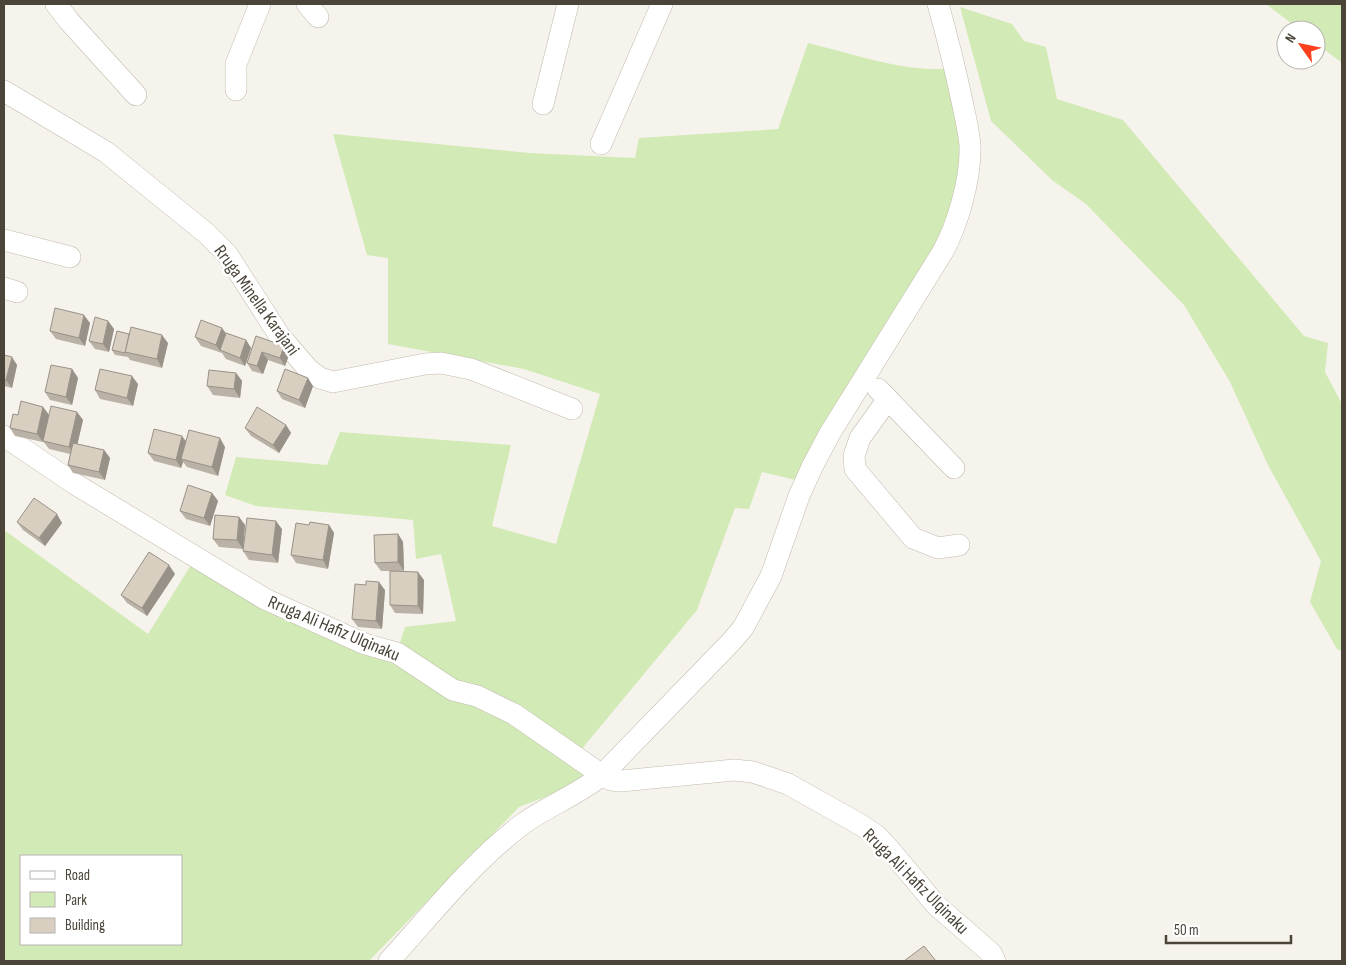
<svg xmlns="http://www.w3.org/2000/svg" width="1346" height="965" font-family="'Sofia Sans Condensed',sans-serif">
  <rect width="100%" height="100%" fill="#f6f3ec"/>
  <g fill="#d2eab5" fill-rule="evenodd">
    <polygon points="1266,4 1342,4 1342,63 1316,43 1316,30 1300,30"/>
    <polygon points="960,7 1012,24 1024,41 1046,47 1057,99 1123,120 1304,336 1328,343 1325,372 1342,404 1342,651 1337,649 1310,602 1321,561 1268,465 1230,382 1184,305 1086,204 1052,180 991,121"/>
    <path d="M808,43C855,54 907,74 955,68L968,129L955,227L804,482L762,472L749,509L735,508L697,610L576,756L602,775L519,807L369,961H4V530L148,634L196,557L397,652L405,627L456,621L441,554L416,559L413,520L256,506L225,495L236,457L327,465L340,432L511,445L492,526L556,544L600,394L524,369L388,344V258L367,255L333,134L530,153L635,158L639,138L778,129ZM21,856H181V944H21Z"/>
  </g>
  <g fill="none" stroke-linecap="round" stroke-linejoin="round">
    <defs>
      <g id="minor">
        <polyline points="56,4 69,21 136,95"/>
        <polyline points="307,4 318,17"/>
        <polyline points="236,90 236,64 260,4"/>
        <polyline points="4,91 106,152 206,233 227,254 279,335 309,370 320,378 333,382 425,364 441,363 471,369 572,409"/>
        <polyline points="543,104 568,4"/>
        <polyline points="601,144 662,4"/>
        <polyline points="4,240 70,257"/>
        <polyline points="4,288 17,292"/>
        <polyline points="878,389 954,468"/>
        <polyline points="888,399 860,438 854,456 855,469 913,538 938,548 959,545"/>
        <polyline points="4,436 75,484 265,599 365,644 397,653 453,690 477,696 514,714 602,775 611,780 621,781 734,770 753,772 788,784 861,825 877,836 890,850 936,905 991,953 995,961"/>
        <path d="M389,961C432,914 473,861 524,823C549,805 578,795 602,775L731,642L743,628L771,576L799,496L812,467L830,433L942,253C958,225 971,178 970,146C969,131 965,116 962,101C955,68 947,36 938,4"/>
      </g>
    </defs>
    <use href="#minor" stroke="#c2bbae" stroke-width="22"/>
    <use href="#minor" stroke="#fff" stroke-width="21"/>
  </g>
  <g fill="#bab2a6">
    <polygon points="108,321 114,329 109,352 95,349 89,341"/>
    <polygon points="90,323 85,346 56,339 50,331"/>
    <polygon points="226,334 246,340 251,348 245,366 226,359 222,353 201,346 195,337"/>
    <polygon points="256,336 289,355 285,366 268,360 263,374 252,371 247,363"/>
    <polygon points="168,343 162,368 130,360 128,357 115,355 112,350"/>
    <polygon points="4,355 17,365 12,388 4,386"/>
    <polygon points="72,369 78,378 72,405 50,400 45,392"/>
    <polygon points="236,373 242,381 240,398 213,395 207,386"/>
    <polygon points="138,384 133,406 100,399 95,390"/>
    <polygon points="313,386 305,408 282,399 277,391"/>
    <polygon points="43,407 49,415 43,442 15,436 10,428 18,415"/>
    <polygon points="77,412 83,420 77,444 104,450 110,458 105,480 73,473 68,465 70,454 49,449 43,441"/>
    <polygon points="286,425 291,433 279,453 251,436 245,428"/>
    <polygon points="186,442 225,447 218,476 187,467 183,462 181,468 154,461 148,453"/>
    <polygon points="212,493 218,501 210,526 186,519 180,511"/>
    <polygon points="239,517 245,525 243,549 219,547 213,539"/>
    <polygon points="17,522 62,523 45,546 23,530"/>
    <polygon points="329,525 334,533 328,569 296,563 291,555"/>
    <polygon points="282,529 278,563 249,560 243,551"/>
    <polygon points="398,534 403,542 404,571 392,571 424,580 423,614 395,613 390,605 390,571 381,571 375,563"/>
    <polygon points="175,574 147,616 127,603 121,595"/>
    <polygon points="385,590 382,629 358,627 352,619"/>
  </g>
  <g fill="#979187">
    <polygon points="84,315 90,323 85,346 79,338"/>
    <polygon points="108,321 114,329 109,352 103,344"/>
    <polygon points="222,328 228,336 220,351 216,345"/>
    <polygon points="162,335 168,343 162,368 157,359"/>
    <polygon points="246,340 251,348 245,366 240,358"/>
    <polygon points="284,346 289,355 285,366 280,358"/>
    <polygon points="262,352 268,360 263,374 257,366"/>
    <polygon points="12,357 17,365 12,388 6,380"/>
    <polygon points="72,369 78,378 72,405 66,397"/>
    <polygon points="236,373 242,381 240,398 234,389"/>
    <polygon points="132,376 138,384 133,406 127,398"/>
    <polygon points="308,378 313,386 305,408 299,400"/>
    <polygon points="43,407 49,415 43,442 37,434"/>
    <polygon points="77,412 83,420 75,455 69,447"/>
    <polygon points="286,425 291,433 279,453 273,445"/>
    <polygon points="182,436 188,444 181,459 183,462 181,468 176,460"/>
    <polygon points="220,438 225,447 218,476 212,467"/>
    <polygon points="104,450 110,458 105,480 99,472"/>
    <polygon points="212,493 218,501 210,526 204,518"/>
    <polygon points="57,514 62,523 45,546 39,538"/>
    <polygon points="239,517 245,525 243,549 237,540"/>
    <polygon points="276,521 282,529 278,563 272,555"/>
    <polygon points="329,525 334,533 328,569 323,560"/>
    <polygon points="398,534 403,542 404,571 398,562"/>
    <polygon points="169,565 175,574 147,616 142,608"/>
    <polygon points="418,572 424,580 423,614 418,606"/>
    <polygon points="379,582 385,590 382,629 376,621"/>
  </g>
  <g fill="#d8cfc1" stroke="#979187">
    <polygon points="55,308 84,315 79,338 50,331"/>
    <polygon points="95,317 108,321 103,344 89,341"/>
    <polygon points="201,320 222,328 216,345 195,337"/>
    <polygon points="131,327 162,335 157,359 125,352"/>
    <polygon points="117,331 129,334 125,353 112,350"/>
    <polygon points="226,333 246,340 240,358 220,350"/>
    <polygon points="256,336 284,346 280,358 262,352 257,366 247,363"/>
    <polygon points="4,355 12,357 6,380 4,379"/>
    <polygon points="51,365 72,369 66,397 45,392"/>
    <polygon points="100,369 132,376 127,398 95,390"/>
    <polygon points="285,369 308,378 299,400 277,391"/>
    <polygon points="209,370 236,373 234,389 207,386"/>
    <polygon points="21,401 43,407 37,434 10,428 13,414 18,415"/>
    <polygon points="51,406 77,412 69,447 43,441"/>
    <polygon points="257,407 286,425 273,445 245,428"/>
    <polygon points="154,429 182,436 176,460 148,453"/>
    <polygon points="189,430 220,438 212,467 181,459"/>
    <polygon points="73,443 104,450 99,472 68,465"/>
    <polygon points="188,485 212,493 204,518 180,511"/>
    <polygon points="34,498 57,514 39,538 17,522"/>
    <polygon points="215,515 239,517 237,540 213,539"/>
    <polygon points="247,518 276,521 272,555 243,551"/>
    <polygon points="310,522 329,525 323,560 291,555 296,523 309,525"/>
    <polygon points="398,534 398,562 375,563 374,535"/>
    <polygon points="149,552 169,565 142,608 121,595"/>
    <polygon points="390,571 418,572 418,606 390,605"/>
    <polygon points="366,581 379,582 376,621 352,619 355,584 366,585"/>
    <polygon points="924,946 936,961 904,961"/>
  </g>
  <g text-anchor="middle" stroke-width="5" stroke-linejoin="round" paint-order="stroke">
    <g font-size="18" fill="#4b4439" stroke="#fff">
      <text transform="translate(257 300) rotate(54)" y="6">Rruga Minella Karajani</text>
      <text transform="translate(334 628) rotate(23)" y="6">Rruga Ali Hafiz Ulqinaku</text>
      <text transform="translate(916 881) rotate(45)" y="6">Rruga Ali Hafiz Ulqinaku</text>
    </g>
  </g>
  <rect width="1346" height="965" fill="none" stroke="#4b4439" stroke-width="10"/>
  <rect x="20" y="855" width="162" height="90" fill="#ffffff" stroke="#b7b4b0"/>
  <rect x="30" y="871" width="25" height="8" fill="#ffffff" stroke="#b7b4b0"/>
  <text x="65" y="880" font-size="15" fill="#4b4439">Road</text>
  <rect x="30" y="892" width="25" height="15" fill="#d2eab5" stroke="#b7b4b0"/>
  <text x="65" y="905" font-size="15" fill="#4b4439">Park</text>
  <rect x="30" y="918" width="25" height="15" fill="#d8cfc1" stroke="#b7b4b0"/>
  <text x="65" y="930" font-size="15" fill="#4b4439">Building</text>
  <g transform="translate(1301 45) rotate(303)"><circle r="24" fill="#ffffff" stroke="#b7b4b0"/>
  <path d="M0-4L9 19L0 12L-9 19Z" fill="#fc3f1d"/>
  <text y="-8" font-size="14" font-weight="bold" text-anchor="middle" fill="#4b4439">N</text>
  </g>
  <path d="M1166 935v8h125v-8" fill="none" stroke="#4b4439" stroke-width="2.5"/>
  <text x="1174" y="935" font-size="15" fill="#4b4439" stroke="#ffffff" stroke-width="4" paint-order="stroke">50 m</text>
</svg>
